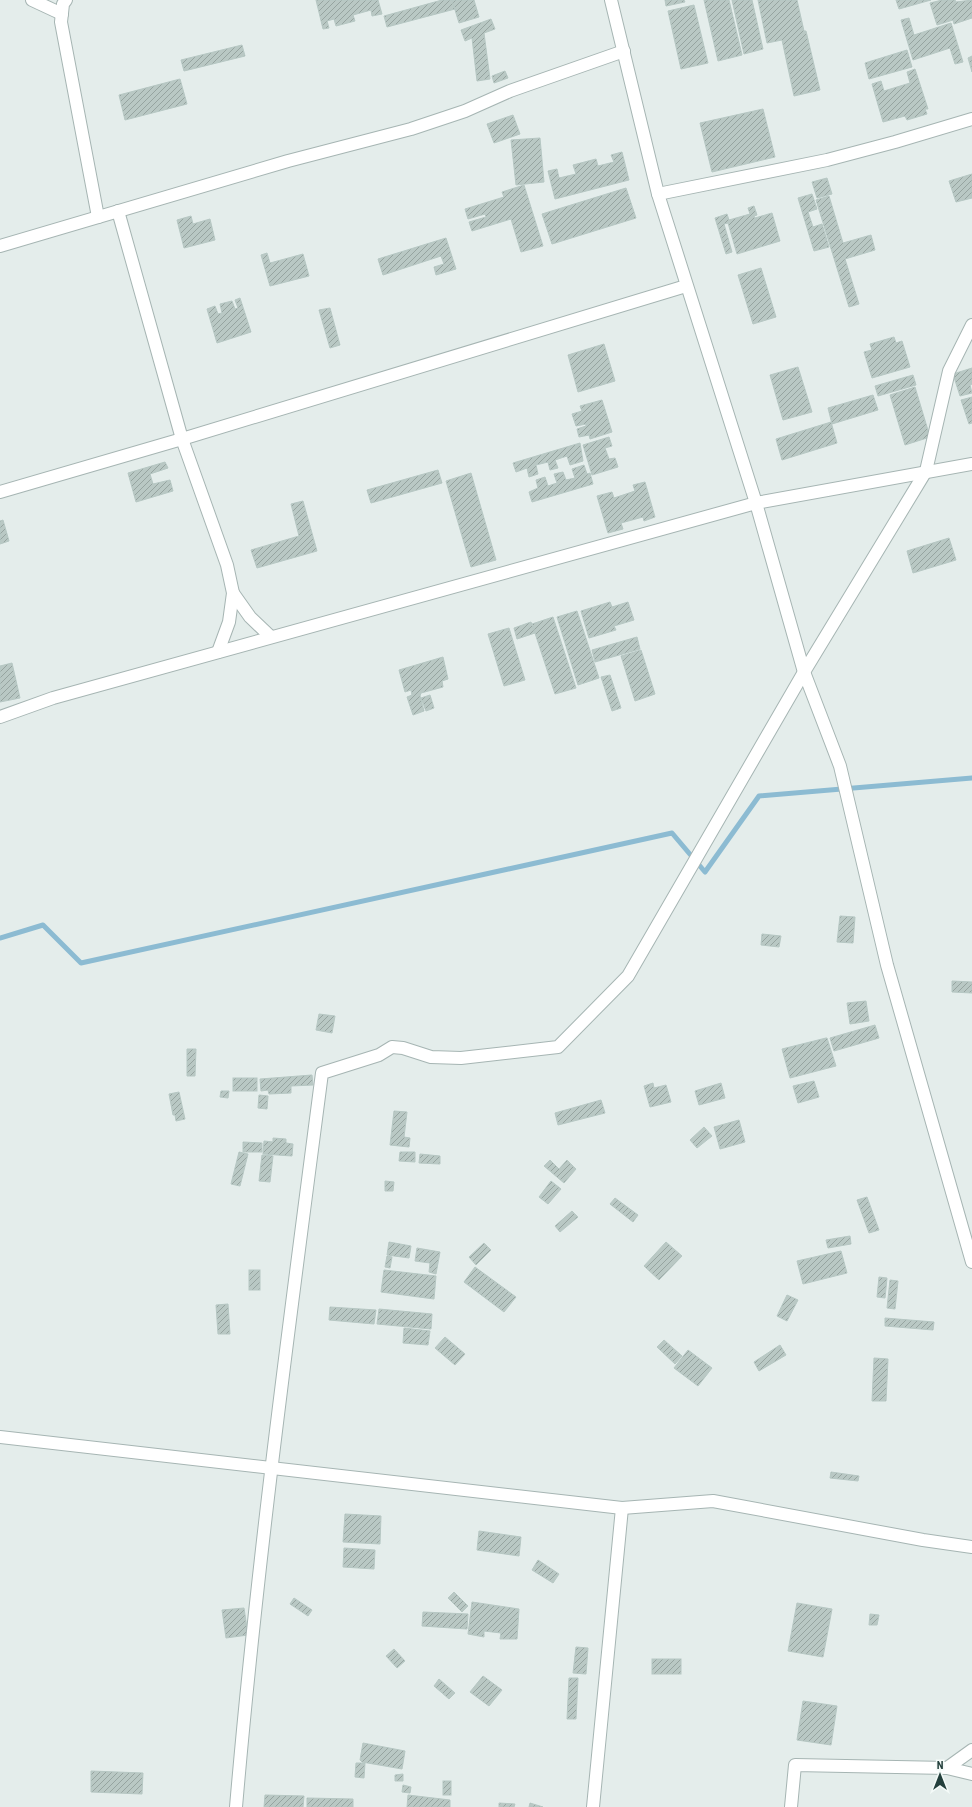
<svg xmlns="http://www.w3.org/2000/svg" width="972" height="1807" font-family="'Roboto Condensed',sans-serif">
  <defs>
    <pattern id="building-hatch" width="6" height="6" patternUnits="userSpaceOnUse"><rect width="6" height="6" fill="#b9c8c4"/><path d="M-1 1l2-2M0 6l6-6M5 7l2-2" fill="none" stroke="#96a4a0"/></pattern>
  </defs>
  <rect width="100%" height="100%" fill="#e4edeb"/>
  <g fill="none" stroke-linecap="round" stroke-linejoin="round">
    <polyline stroke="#8cbbd2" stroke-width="5" points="0,938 43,925 81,963 672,833 705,872 759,796 972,778"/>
  </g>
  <g fill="url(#building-hatch)" stroke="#b6c7c3">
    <polygon points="316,0 378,0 382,14 372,16 371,10 353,15 355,21 336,26 334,19 327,21 329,28 323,29"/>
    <polygon points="442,0 452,0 455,9 387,27 384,16"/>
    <polygon points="452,0 474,0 479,17 459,23"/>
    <polygon points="665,0 684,0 685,2 666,6"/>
    <polygon points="704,0 729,0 742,55 718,61"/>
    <polygon points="732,0 752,0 763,49 744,54"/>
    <polygon points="758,0 797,0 804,31 806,31 820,90 794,96 782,40 767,43"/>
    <polygon points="896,0 931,0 899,9"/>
    <polygon points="942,0 955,0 956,2 972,0 972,18 954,24 953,20 937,25 930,3"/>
    <polygon points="694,5 708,63 681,69 668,11"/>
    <polygon points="909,18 914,35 951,23 963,62 955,64 950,48 913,60 901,20"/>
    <polygon points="491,19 495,29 484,33 490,79 477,81 472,38 465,41 461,30"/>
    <polygon points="242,45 245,56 184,71 181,60"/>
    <polygon points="907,50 912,67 869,79 865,63"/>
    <polygon points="972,56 972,72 968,58"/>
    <polygon points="915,69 928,109 925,109 927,114 907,120 905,116 883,122 872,84 881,81 884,91 910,83 907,72"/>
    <polygon points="505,71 508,78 494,83 492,76"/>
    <polygon points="180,79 187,104 125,120 119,95"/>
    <polygon points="763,109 775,157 712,172 700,123"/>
    <polygon points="513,115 520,134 494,143 487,124"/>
    <polygon points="540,138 544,182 516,185 511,140"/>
    <polygon points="622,152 629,180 555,199 548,171 557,169 559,178 576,174 573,165 596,159 598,166 614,162 611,155"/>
    <polygon points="972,174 972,198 956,202 949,181"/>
    <polygon points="827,178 832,194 817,198 812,182"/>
    <polygon points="524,185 543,246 521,252 511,219 472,231 469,222 486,217 485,214 468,219 465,209 504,197 502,192"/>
    <polygon points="626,188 636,218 552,244 542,214"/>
    <polygon points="812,194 817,209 808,212 813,227 822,224 829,247 814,251 798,198"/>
    <polygon points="829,196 843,243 871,235 875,250 845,259 859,304 849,307 816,200"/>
    <polygon points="754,206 757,215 754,216 755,218 772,213 780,241 737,254 728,223 724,224 732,252 726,254 715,218 727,214 729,220 750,214 748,208"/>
    <polygon points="191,216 193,224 210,219 215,240 184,248 177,220"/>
    <polygon points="446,238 456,269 436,275 434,267 444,264 441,256 383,275 378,259"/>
    <polygon points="267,253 270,263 303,254 309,276 270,286 261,255"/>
    <polygon points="761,268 776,317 753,324 738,275"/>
    <polygon points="240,298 251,332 217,343 207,309 215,306 218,314 222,313 220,304 232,301 235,309 238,308 235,300"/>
    <polygon points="330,308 340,345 330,348 319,310"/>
    <polygon points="894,337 896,343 902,341 910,367 872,378 864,352 872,350 870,344"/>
    <polygon points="604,344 615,381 578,392 568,355"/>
    <polygon points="798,367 812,412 783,420 770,375"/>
    <polygon points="972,368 972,384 970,385 972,393 960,396 953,374"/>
    <polygon points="913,375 916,385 878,396 875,386"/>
    <polygon points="915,387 930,437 905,445 890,395"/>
    <polygon points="873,395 878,410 832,424 828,408"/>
    <polygon points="972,397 972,423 969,424 961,400"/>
    <polygon points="602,400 612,432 590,439 589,435 579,437 577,429 586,426 586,424 576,426 572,414 582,411 580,406"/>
    <polygon points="831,422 837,443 782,460 776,439"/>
    <polygon points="609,437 612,446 605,448 609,459 615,458 618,467 592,475 583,445"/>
    <polygon points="580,443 583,461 570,465 567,456 555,460 558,468 550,470 548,462 536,465 538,474 529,477 527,468 516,472 513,463"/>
    <polygon points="165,462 168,468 150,474 153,484 170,480 173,491 136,502 128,473"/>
    <polygon points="584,465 587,474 590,473 593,484 532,502 529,492 538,488 536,480 545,477 548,486 557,483 554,474 563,472 566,480 575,478 572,469"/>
    <polygon points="438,470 442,483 371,503 367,490"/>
    <polygon points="471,473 496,560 471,567 446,481"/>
    <polygon points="645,482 655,517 644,521 643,517 621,523 623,529 608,533 597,496 612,492 614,498 635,491 633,485"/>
    <polygon points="303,501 317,551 257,568 251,550 299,536 291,504"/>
    <polygon points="3,520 9,541 0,544 0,521"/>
    <polygon points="949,538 956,560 913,573 907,551"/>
    <polygon points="610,602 612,607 628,602 634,620 614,626 616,630 589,638 581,611"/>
    <polygon points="577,611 599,678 578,685 557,617"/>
    <polygon points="553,617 576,688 555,694 532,624"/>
    <polygon points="531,622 535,633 517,639 514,628"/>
    <polygon points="509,628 525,680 504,686 488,634"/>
    <polygon points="637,637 640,649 595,662 592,650"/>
    <polygon points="641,650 655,694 635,701 621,656"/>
    <polygon points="443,657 448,679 442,681 443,687 421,693 420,696 424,711 413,715 407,697 412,695 411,690 405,692 399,670"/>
    <polygon points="12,663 20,698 0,702 0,666"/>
    <polygon points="610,675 621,708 612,711 601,677"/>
    <polygon points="430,695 434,708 426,711 421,698"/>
    <polygon points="840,916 855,917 853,943 837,942"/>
    <polygon points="762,934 781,936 779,947 761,945"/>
    <polygon points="952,981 972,982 972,993 952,992"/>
    <polygon points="866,1001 869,1021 850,1024 847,1003"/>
    <polygon points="319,1014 335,1016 332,1033 316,1030"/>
    <polygon points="875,1025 879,1038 834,1051 830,1038"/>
    <polygon points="826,1038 827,1038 836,1066 790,1078 782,1049"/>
    <polygon points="187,1049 196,1049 195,1076 187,1076"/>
    <polygon points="312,1075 313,1085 291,1086 291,1093 269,1094 268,1090 261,1091 260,1079"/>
    <rect x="233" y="1078" width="24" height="13"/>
    <polygon points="814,1081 819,1097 798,1103 793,1086"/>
    <polygon points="653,1083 654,1088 666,1085 671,1102 650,1107 644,1086"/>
    <polygon points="721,1083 725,1098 699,1105 695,1091"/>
    <polygon points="221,1091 229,1091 228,1098 220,1097"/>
    <polygon points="179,1092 185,1119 176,1121 175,1115 173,1115 169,1094"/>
    <polygon points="259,1095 268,1096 267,1109 258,1108"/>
    <polygon points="601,1100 605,1113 558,1125 555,1113"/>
    <polygon points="394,1111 407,1112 404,1137 410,1138 409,1147 390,1145"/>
    <polygon points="739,1120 745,1142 720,1149 714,1127"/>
    <polygon points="704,1127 712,1136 697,1148 690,1140"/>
    <polygon points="273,1138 286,1139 286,1143 293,1144 292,1156 263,1154 264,1141 273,1142"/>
    <polygon points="243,1142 262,1143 262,1152 243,1152"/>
    <polygon points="239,1152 248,1154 240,1186 231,1184"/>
    <polygon points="400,1152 415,1152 415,1162 399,1161"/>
    <polygon points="420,1154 440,1156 440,1164 419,1163"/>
    <polygon points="262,1155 273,1156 270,1182 259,1181"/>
    <polygon points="550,1160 559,1169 567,1160 576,1169 564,1183 544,1166"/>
    <polygon points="385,1181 394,1182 393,1191 385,1191"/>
    <polygon points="551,1181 561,1189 548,1204 539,1197"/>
    <polygon points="867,1197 879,1230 869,1233 857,1200"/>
    <polygon points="615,1198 638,1215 633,1222 610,1204"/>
    <polygon points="572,1211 578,1217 560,1232 555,1226"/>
    <polygon points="850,1236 851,1244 828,1248 826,1240"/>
    <polygon points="389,1242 411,1246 409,1258 387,1255"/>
    <polygon points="666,1242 682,1256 659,1280 644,1266"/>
    <polygon points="484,1243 491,1250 476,1265 469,1257"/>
    <polygon points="417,1248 440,1252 436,1274 429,1272 430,1263 415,1261"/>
    <polygon points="841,1251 847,1273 803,1284 797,1261"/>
    <polygon points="387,1256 392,1257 390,1268 385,1267"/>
    <polygon points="475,1267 516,1297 504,1312 464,1282"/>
    <rect x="249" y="1270" width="11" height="20"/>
    <polygon points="384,1270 436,1276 434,1299 381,1292"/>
    <polygon points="879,1277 887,1278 885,1298 877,1297"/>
    <polygon points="890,1280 898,1281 895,1309 887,1308"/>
    <polygon points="787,1295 798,1300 787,1321 777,1316"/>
    <polygon points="228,1304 230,1334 218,1334 216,1305"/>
    <polygon points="330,1307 376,1310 374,1324 329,1320"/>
    <polygon points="379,1309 432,1314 431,1329 377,1324"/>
    <polygon points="885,1318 934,1322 933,1330 885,1326"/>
    <polygon points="404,1328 430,1331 428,1345 403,1343"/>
    <polygon points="445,1337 465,1354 455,1365 435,1348"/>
    <polygon points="664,1340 682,1356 675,1364 657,1347"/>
    <polygon points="780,1345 786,1355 759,1371 754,1362"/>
    <polygon points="688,1350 712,1368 698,1386 674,1368"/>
    <polygon points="874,1358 888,1359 886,1401 872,1401"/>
    <polygon points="831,1472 859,1476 858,1481 830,1478"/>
    <polygon points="345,1514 381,1516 380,1544 343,1542"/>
    <polygon points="479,1531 521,1537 519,1556 477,1550"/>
    <polygon points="344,1548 375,1550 374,1569 343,1567"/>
    <polygon points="538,1560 559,1574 553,1583 532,1570"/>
    <polygon points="454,1592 468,1606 462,1612 448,1598"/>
    <polygon points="294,1598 312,1610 308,1616 290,1604"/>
    <polygon points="472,1602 519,1609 517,1639 500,1639 501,1633 484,1631 484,1637 468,1634"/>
    <polygon points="797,1603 832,1609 823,1657 788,1651"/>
    <polygon points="244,1608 248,1635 226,1638 222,1610"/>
    <polygon points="423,1612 468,1614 467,1629 422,1626"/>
    <polygon points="870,1614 879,1615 877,1625 869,1625"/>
    <polygon points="576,1647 588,1648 586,1674 573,1673"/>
    <polygon points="394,1649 405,1661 397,1668 386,1656"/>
    <rect x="652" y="1659" width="29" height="15"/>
    <polygon points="483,1676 502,1690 489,1706 470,1692"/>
    <polygon points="569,1678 578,1678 576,1719 567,1719"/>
    <polygon points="439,1679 455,1693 449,1699 434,1686"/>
    <polygon points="803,1701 837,1706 831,1745 797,1740"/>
    <polygon points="363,1743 405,1751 402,1769 362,1762 360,1760"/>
    <polygon points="356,1763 365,1763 364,1778 355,1777"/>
    <polygon points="91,1771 143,1773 142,1794 91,1792"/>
    <polygon points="403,1774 403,1781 395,1781 395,1775"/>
    <rect x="443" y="1781" width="8" height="14"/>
    <polygon points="403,1785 411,1787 410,1793 402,1792"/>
    <polygon points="265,1795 304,1796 303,1807 264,1807"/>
    <polygon points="408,1795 450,1800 450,1807 407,1807"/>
    <polygon points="307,1798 353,1799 353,1807 307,1807"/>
    <polygon points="499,1803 515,1804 514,1807 499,1807"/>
    <polygon points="530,1803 543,1807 529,1807"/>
  </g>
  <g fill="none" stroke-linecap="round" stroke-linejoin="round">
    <defs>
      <g id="minor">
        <polyline points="32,0 62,14"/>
        <polyline points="66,0 63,4 61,22 98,217"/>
        <polyline points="611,0 658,194 756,503 804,672 840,766 887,965 972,1262"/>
        <polyline points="658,194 827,160 895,142 972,119"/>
        <polyline points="118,211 182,439 227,565 233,593 229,622 218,652"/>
        <polyline points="0,246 288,161 411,129 465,111 510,91 624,51"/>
        <polyline points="0,492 182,439 686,286"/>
        <polyline points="233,593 250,617 271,637"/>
        <polyline points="0,717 53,698 756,503 972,464"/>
        <polyline points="0,1437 622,1508 713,1501 923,1540 972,1547"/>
        <polyline points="947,1768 972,1774"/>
        <path d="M236,1807C257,1562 290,1318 322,1073L379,1055L392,1047L403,1048L431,1057L461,1058L558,1047L628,976L804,672L926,471L949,371L972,325"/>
        <polyline points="593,1807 622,1508"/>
        <polyline points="791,1807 795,1765 947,1768 972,1750"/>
      </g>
    </defs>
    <use href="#minor" stroke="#a6b5b3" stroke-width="14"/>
    <use href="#minor" stroke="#fff" stroke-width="12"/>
  </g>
  <g transform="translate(940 1775)" stroke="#f4faf8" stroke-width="3" paint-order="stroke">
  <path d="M0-3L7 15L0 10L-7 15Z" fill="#233f3c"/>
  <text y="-6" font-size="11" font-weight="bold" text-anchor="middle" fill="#233f3c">N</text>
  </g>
</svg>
